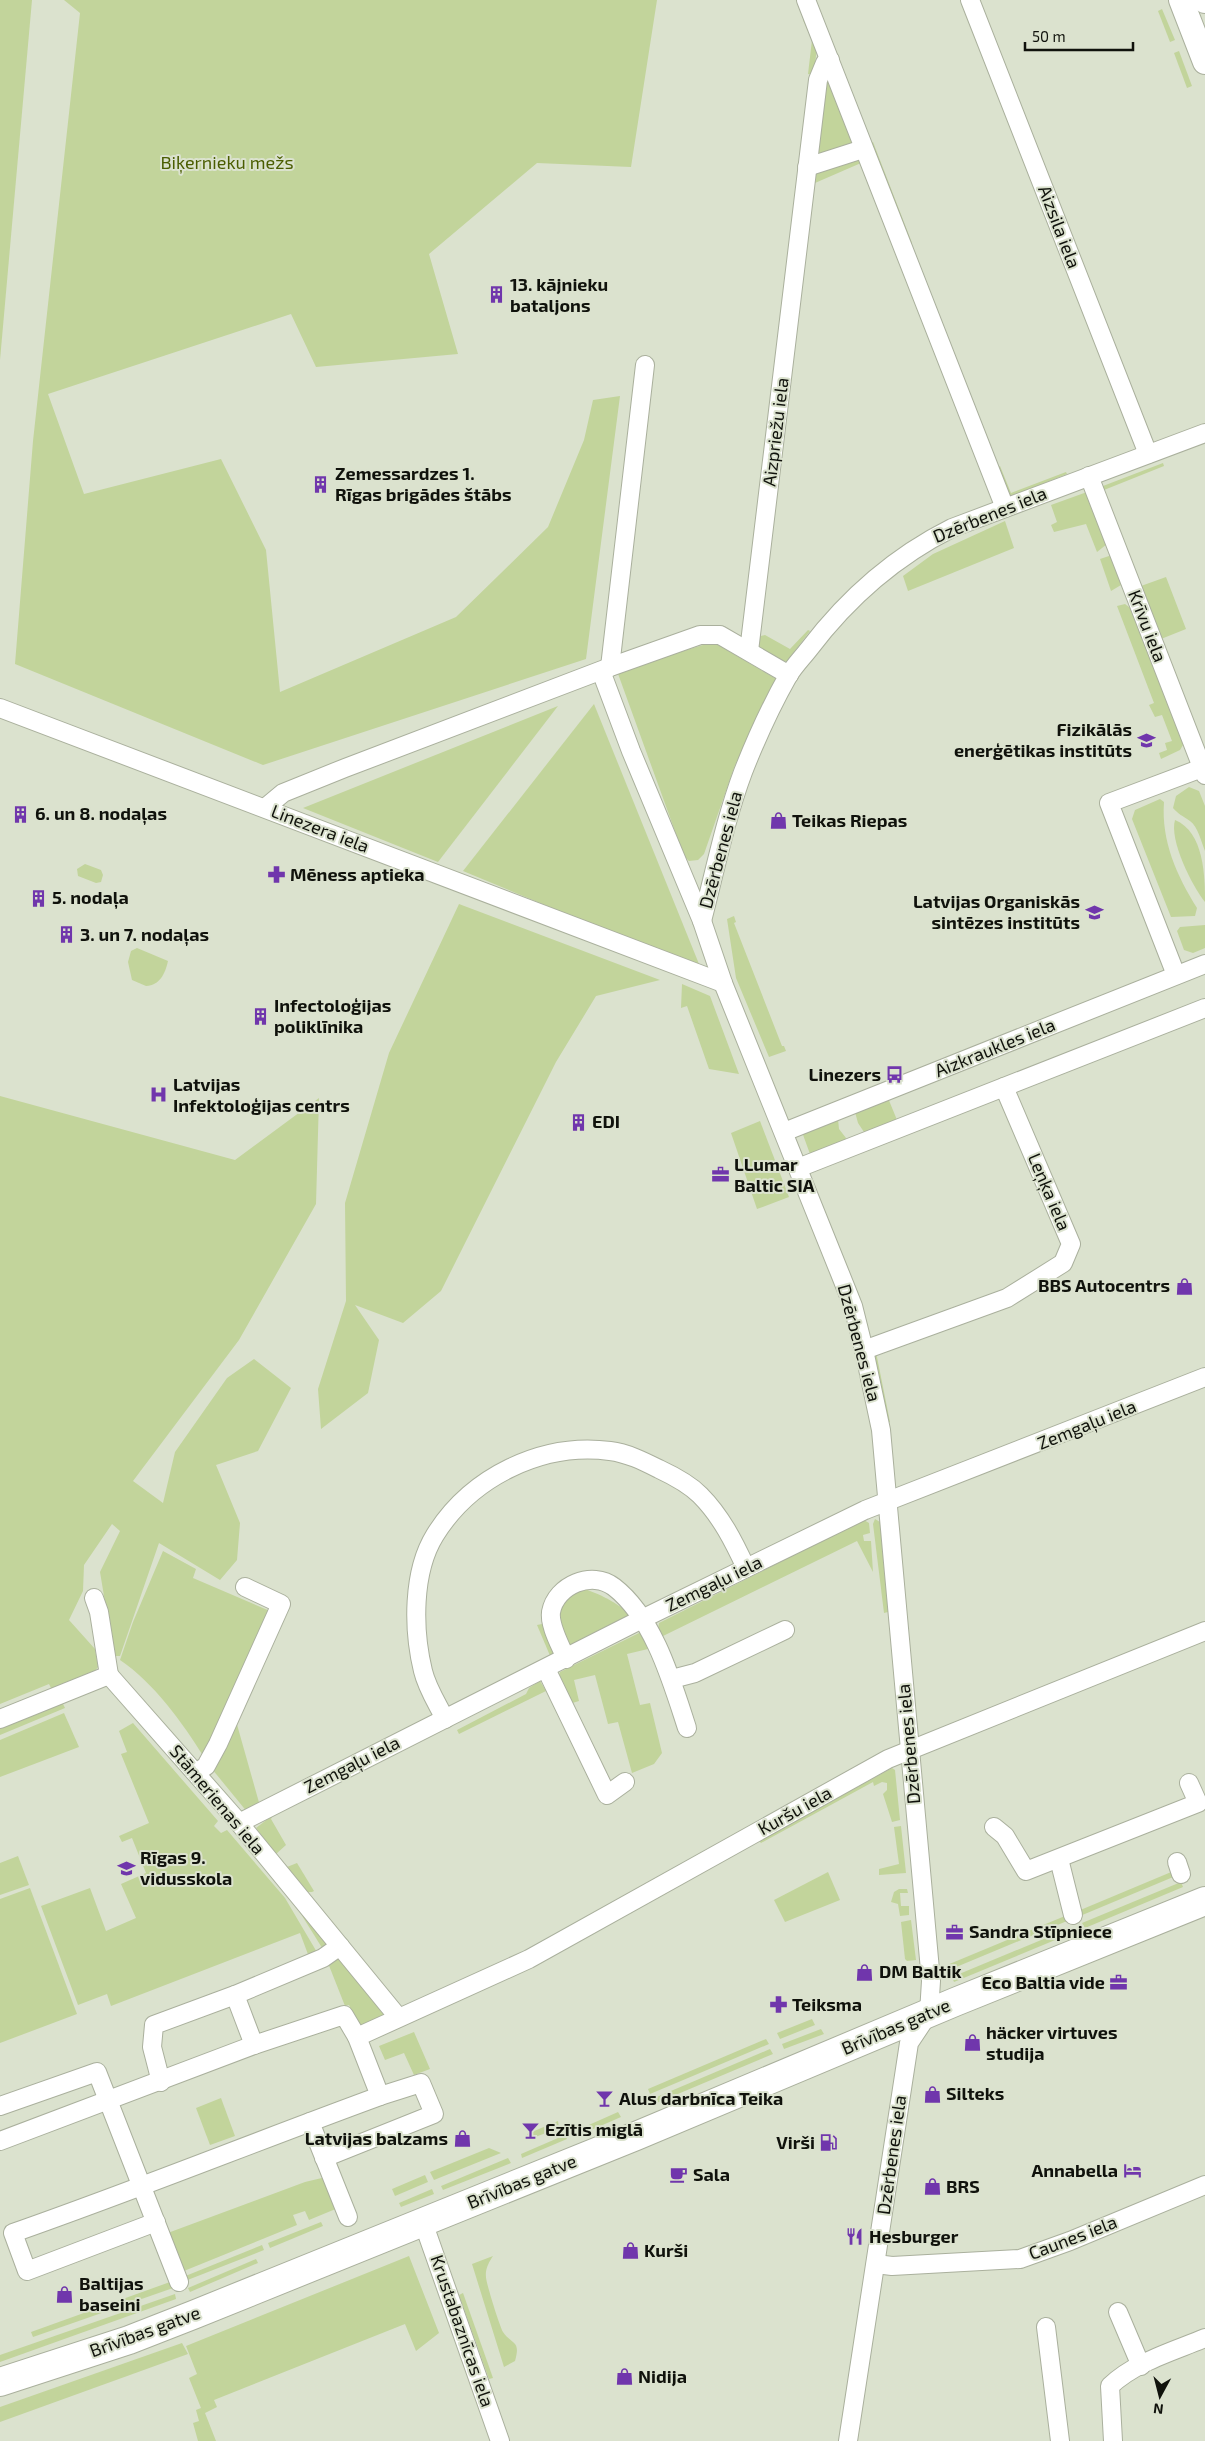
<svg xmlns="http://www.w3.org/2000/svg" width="1205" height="2441" font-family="'Exo 2',sans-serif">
  <rect width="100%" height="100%" fill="#dbe2ce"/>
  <g fill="#c2d49b">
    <polygon points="0,0 32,0 0,360"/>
    <polygon points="64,0 657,0 631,167 537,163 429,254 458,354 316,367 291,314 48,394 84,494 221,459 266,550 280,692 456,617 548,527 584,440 593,400 620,396 586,659 263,765 15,664 33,441 80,13"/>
    <polygon points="1162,9 1175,40 1170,42 1158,11"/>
    <polygon points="808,18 817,46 814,75 808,74 812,40 803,20"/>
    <polygon points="1179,51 1192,86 1187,88 1174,53"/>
    <polygon points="830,75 855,147 811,160 822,77"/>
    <polygon points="873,142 912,243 908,244 869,144"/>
    <polygon points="858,156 889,226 885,227 861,163 815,183 811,216 806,215 812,178 817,172"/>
    <polygon points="1163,463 1164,466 1104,490 1141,586 1166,577 1186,629 1161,639 1102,489 1103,486"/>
    <polygon points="1000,466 1011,493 1066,472 1067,474 1010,497 1007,495 996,468"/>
    <polygon points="1087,492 1107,544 1097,552 1086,524 1054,532 1051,525 1057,522 1051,505"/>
    <polygon points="1005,521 1014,548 908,591 903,576 933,554"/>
    <polygon points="1109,556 1112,557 1121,585 1111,591 1100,559"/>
    <polygon points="1125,604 1133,610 1181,736 1183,745 1180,750 1161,759 1159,753 1167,750 1165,743 1172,741 1162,715 1155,717 1149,705 1154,703 1117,606"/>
    <polygon points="808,630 810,631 787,661 779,663 755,646 756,637 765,635 790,649"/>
    <polygon points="713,642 778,680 735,765 704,854 698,860 689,861 684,856 617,671"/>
    <polygon points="594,704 699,964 692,966 463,871"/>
    <polygon points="558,706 438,862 303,808"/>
    <path d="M1189,787L1199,791L1205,806V851C1201,841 1198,827 1190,821C1183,816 1178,814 1173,808L1176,796Z"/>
    <path d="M1160,799L1164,802C1161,841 1177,876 1197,908L1195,916L1171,917L1132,819L1135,810Z"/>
    <path d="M1175,820C1204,832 1205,876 1205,902C1192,886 1169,840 1175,820Z"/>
    <polygon points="85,864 101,870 103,875 101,882 96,883 78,876 77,869"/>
    <polygon points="459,904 660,980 596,996 556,1062 441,1291 403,1323 355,1305 379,1340 368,1393 321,1429 318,1389 346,1301 345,1203 389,1053"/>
    <polygon points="734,916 736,922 734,923 782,1046 784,1046 786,1051 769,1057 736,978 727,919"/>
    <polygon points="1205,925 1205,948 1193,953 1184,950 1177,931 1180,927"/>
    <path d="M137,948L168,961C165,974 160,985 146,986L132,980L128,962L131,951Z"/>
    <polygon points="682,984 710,996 739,1074 709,1069 687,1006 681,1008"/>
    <polygon points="0,1096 235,1160 319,1098 316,1204 239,1340 133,1481 163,1503 175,1452 227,1378 254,1359 291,1388 258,1451 216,1465 240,1523 237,1560 220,1580 159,1543 120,1656 114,1656 100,1572 120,1531 112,1524 84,1565 83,1591 69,1620 95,1649 98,1667 91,1676 53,1692 49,1684 0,1704"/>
    <polygon points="888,1098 897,1120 864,1132 858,1123 855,1112"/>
    <polygon points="838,1119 839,1129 846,1138 845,1141 810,1154 802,1132"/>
    <polygon points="760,1121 789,1197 757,1209 731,1133"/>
    <polygon points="876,1352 890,1422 885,1423 871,1355"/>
    <polygon points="875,1519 880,1522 888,1612 884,1613 873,1524"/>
    <polygon points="864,1520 869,1523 870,1533 863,1535 864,1541 871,1541 873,1572 857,1541 661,1637 658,1630 659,1623"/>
    <path d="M163,1551L196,1569L193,1578L270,1611L204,1757C182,1722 154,1683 120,1660L133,1622Z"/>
    <path d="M585,1589C601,1595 622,1604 632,1619L565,1648L557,1606L576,1591Z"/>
    <polygon points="547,1623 556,1654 551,1658 537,1625"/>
    <polygon points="639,1633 644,1634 651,1644 648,1649 627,1654 640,1705 650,1703 662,1753 654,1764 632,1773 618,1722 608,1724 595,1675 574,1680 579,1701 569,1704 558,1678 560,1672"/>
    <polygon points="540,1681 546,1691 459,1734 457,1730 526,1694 529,1688"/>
    <polygon points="62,1702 65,1708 0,1735 0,1726"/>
    <polygon points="64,1713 79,1747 0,1777 0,1740"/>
    <polygon points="236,1721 260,1806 248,1813 212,1769"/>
    <polygon points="133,1723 218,1821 214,1826 221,1833 227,1830 285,1898 318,1954 309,1957 300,1933 111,2006 107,1994 78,2005 41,1906 90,1888 106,1931 136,1918 121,1884 146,1873 132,1838 122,1842 119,1836 149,1823 121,1754 127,1752 119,1731"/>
    <polygon points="892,1768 895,1770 900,1820 892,1822 883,1794 887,1790 887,1783 882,1782 874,1786 873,1782 761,1843 759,1841"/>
    <polygon points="273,1815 271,1819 286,1845 276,1854 256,1828"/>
    <polygon points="901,1826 906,1873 879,1875 879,1869 899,1864 894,1827"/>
    <polygon points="18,1856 29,1885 0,1895 0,1863"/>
    <polygon points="297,1863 314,1891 312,1892 308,1892 287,1867"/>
    <polygon points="1176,1870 1178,1875 1080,1916 1078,1911"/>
    <polygon points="828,1872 840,1900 785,1922 774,1900"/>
    <polygon points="1181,1882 1183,1887 1085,1928 1082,1923"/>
    <polygon points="30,1888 77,2014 0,2043 0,1899"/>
    <polygon points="899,1889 907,1889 908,1893 900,1893 901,1906 909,1906 909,1915 900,1916 898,1904 891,1902 894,1892"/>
    <polygon points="296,1904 328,1942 324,1951 296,1906"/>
    <polygon points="1065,1916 1067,1921 949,1970 947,1965"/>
    <polygon points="911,1920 916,1960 907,1961 905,1959 901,1922"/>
    <polygon points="1070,1928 1072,1933 954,1982 952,1977"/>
    <polygon points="339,1958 384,2009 383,2017 361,2032 349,2005 345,2006 328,1963"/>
    <polygon points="812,2019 815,2025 780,2039 777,2033"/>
    <polygon points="821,2029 824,2034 784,2049 782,2044"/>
    <polygon points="414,2032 430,2069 414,2075 404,2053 385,2060 379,2046"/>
    <polygon points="766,2039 769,2044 650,2094 648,2089"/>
    <polygon points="770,2049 773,2054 654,2104 652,2099"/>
    <polygon points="221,2098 235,2136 210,2145 196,2108"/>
    <polygon points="618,2112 621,2117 575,2137 573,2132"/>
    <polygon points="558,2121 559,2128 530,2139 527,2134"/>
    <polygon points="565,2135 567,2139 522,2158 521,2154"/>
    <polygon points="489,2148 501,2153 434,2180 430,2172"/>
    <polygon points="508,2158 511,2163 443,2190 441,2186"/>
    <polygon points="425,2175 428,2182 395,2196 392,2189"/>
    <polygon points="326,2177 338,2208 309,2220 305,2211 293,2215 297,2225 179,2273 165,2234 305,2182"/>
    <polygon points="432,2189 434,2194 401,2207 399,2203"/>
    <polygon points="321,2222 323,2226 270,2248 268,2243"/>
    <polygon points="262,2245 264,2250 185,2281 183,2277"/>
    <polygon points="409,2256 439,2333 416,2351 405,2324 214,2400 217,2407 205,2413 216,2441 198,2441 193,2423 199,2421 196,2410 201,2408 189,2378 197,2374 186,2346"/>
    <path d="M493,2256C489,2262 485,2269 486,2277C486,2283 500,2327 503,2332C512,2345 521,2340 515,2361L504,2367L472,2264Z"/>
    <polygon points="256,2259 258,2263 190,2292 188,2288"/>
    <polygon points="170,2282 173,2288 33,2337 31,2332"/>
    <polygon points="463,2293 493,2378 489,2379 459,2295"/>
    <polygon points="175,2294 176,2299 0,2362 0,2355"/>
    <polygon points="182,2343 188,2354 0,2422 0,2407"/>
  </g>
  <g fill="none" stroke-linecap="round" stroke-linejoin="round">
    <defs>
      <g id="street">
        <polyline points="806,0 1005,508"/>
        <polyline points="970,0 1148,454"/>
        <polyline points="807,167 863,149"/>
        <polyline points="1089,476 1205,775"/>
        <polyline points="749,651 818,80 825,63 830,60"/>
        <polyline points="610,667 645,365"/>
        <polyline points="601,671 631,751 702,921 723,983 839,1271 853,1306 864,1350 881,1430 931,1981 929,2013 909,2043 848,2441"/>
        <polyline points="0,708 723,983"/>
        <polyline points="265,808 283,793 345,768 610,667 700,635 720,635 789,675"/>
        <path d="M702,921C715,871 725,820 743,772C756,739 771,706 788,676C794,666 802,658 809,649C847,599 896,556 952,528L1205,433"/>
        <polyline points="1176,975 1109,803 1202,768"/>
        <polyline points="784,1132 1205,964"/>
        <polyline points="798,1168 1205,1008"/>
        <polyline points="864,1350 1007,1298 1063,1263 1071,1244 1004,1087"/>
        <polyline points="94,1598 99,1612 109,1675"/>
        <path d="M566,1659C561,1646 549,1626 551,1612C556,1585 592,1570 614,1587C654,1618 672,1682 687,1728"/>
        <polyline points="546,1669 607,1795 625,1782"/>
        <polyline points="109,1675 235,1818 398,2017"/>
        <polyline points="672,1679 695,1673 785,1630"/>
        <polyline points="0,1719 109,1675"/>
        <path d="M445,1719C437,1703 427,1688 423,1671C413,1630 412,1572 435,1535C471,1477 542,1442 610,1451C627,1453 643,1461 659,1469C674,1476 689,1484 700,1495C721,1516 734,1542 746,1568"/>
        <polyline points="196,1773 206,1766 218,1744 281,1604 245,1587"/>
        <polyline points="239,1823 642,1619 865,1510 1205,1377"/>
        <polyline points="994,1827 1005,1836 1026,1871 1198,1803 1189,1783"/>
        <polyline points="1059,1859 1073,1915"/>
        <polyline points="1177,1862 1181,1874"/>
        <polyline points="357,2037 529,1959 888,1759 1205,1631"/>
        <polyline points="161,2082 152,2047 154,2025 235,1995"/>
        <polyline points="0,2106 97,2072 179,2282"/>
        <polyline points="310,2122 348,2217"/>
        <polyline points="0,2141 254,2045"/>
        <polyline points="324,2158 434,2114 421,2083 380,2096"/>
        <path d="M156,2222L27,2271L13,2233C136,2190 257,2141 380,2096L357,2037L344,2015L254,2045L235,1995L323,1958L340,1946"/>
        <polyline points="423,2222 500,2441"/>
        <polyline points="876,2264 892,2266 1020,2259 1070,2241 1205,2185"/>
        <polyline points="1118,2312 1141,2366"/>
        <polyline points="1046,2327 1060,2441"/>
        <path d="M1113,2441L1110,2386C1135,2362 1174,2351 1205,2338"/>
      </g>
      <g id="secondary">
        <polyline points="1181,0 1205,62"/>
        <polyline points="1205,0 1205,1"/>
      </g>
      <polyline id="highway" points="0,2382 129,2340 193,2315 636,2136 955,2002 1205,1901"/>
    </defs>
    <use href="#street" stroke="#aab09d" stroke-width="20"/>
    <use href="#secondary" stroke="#aab09d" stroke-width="26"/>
    <use href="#highway" stroke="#aab09d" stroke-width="30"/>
    <use href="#street" stroke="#fff" stroke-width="18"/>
    <use href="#secondary" stroke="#fff" stroke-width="24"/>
    <use href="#highway" stroke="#fff" stroke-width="28"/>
  </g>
  <defs>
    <symbol id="building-bare" viewBox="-9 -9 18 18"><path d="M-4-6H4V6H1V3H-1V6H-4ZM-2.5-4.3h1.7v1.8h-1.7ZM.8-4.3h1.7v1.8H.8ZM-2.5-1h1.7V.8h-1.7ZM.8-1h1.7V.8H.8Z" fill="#7036ac" stroke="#dbe2ce" stroke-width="2.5" paint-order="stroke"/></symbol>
    <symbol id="university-bare" viewBox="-9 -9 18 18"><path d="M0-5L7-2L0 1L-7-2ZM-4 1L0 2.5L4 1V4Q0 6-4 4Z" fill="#7036ac" stroke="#dbe2ce" stroke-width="2.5" paint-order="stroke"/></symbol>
    <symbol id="shop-bare" viewBox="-9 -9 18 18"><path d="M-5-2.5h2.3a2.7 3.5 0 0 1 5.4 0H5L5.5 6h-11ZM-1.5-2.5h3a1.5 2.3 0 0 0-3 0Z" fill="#7036ac" stroke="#dbe2ce" stroke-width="2.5" paint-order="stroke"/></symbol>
    <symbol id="pharmacy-bare" viewBox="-9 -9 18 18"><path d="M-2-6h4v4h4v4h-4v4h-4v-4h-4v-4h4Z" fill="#7036ac" stroke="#dbe2ce" stroke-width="2.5" paint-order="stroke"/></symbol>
    <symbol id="bus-bare" viewBox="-9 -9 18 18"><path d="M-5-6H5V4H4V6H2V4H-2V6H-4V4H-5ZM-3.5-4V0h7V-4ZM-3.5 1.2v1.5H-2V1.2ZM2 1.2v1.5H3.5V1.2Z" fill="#7036ac" stroke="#dbe2ce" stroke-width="2.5" paint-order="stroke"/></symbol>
    <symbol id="hospital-bare" viewBox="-9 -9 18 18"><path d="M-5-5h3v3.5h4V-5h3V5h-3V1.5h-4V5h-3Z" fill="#7036ac" stroke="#dbe2ce" stroke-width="2.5" paint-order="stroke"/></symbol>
    <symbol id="office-bare" viewBox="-9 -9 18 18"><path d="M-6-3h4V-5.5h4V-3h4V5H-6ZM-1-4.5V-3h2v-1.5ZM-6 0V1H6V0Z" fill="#7036ac" stroke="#dbe2ce" stroke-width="2.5" paint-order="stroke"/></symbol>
    <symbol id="school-bare" viewBox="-9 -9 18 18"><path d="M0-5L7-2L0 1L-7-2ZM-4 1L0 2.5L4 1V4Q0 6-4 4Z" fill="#7036ac" stroke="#dbe2ce" stroke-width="2.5" paint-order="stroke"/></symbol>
    <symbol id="bar-bare" viewBox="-9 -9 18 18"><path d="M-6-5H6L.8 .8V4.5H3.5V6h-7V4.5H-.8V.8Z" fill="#7036ac" stroke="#dbe2ce" stroke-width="2.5" paint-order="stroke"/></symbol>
    <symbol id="fuel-bare" viewBox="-9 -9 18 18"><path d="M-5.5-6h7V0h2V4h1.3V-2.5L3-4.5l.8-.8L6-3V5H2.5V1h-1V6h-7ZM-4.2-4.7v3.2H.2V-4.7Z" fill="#7036ac" stroke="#dbe2ce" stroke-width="2.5" paint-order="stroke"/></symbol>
    <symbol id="hotel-bare" viewBox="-9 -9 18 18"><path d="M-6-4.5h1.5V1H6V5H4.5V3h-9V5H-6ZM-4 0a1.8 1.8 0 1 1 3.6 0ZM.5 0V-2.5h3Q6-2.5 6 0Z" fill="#7036ac" stroke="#dbe2ce" stroke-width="2.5" paint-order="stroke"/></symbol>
    <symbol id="cafe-bare" viewBox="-9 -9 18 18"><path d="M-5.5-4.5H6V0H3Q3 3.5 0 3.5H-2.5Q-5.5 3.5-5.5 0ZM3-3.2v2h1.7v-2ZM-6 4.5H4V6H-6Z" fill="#7036ac" stroke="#dbe2ce" stroke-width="2.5" paint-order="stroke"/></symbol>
    <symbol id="restaurant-bare" viewBox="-9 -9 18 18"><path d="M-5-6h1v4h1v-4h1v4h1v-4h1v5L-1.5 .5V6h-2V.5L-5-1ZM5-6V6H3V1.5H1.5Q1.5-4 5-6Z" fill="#7036ac" stroke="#dbe2ce" stroke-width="2.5" paint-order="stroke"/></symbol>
  </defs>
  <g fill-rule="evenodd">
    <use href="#building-bare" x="484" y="282" width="25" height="25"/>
    <use href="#building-bare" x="308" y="472" width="25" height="25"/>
    <use href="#university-bare" x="1134" y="728" width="25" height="25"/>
    <use href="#building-bare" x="8" y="802" width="25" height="25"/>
    <use href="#shop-bare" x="766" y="808" width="25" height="25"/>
    <use href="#pharmacy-bare" x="264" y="862" width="25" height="25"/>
    <use href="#building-bare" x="26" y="886" width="25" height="25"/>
    <use href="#university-bare" x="1082" y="900" width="25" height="25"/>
    <use href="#building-bare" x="54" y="922" width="25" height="25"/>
    <use href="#building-bare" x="248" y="1004" width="25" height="25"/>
    <use href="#bus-bare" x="882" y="1062" width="25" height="25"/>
    <use href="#hospital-bare" x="146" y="1082" width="25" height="25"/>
    <use href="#building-bare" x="566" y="1110" width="25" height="25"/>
    <use href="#office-bare" x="708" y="1162" width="25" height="25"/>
    <use href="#shop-bare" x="1172" y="1274" width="25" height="25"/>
    <use href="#school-bare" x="114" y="1856" width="25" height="25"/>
    <use href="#office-bare" x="942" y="1920" width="25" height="25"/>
    <use href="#shop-bare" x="852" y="1960" width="25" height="25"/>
    <use href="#office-bare" x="1106" y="1970" width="25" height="25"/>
    <use href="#pharmacy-bare" x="766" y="1992" width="25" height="25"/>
    <use href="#shop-bare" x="960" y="2030" width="25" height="25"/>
    <use href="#shop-bare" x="920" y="2082" width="25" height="25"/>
    <use href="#bar-bare" x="592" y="2086" width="25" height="25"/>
    <use href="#bar-bare" x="518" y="2118" width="25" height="25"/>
    <use href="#shop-bare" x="450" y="2126" width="25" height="25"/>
    <use href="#fuel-bare" x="816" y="2130" width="25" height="25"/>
    <use href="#hotel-bare" x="1120" y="2158" width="25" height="25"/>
    <use href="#cafe-bare" x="666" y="2162" width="25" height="25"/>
    <use href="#shop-bare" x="920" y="2174" width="25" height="25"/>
    <use href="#restaurant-bare" x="842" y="2224" width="25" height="25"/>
    <use href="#shop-bare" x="618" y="2238" width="25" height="25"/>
    <use href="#shop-bare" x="52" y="2282" width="25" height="25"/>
    <use href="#shop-bare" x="612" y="2364" width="25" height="25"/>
  </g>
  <g text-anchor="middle" stroke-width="4" stroke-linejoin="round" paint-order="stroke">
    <g font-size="18" fill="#4a5d00" stroke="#dbe2ce">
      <text x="227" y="169">Biķernieku mežs</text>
    </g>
    <g font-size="18" fill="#10120c" stroke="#dbe2ce">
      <text transform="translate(1059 227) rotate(69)" y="6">Aizsila iela</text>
      <text transform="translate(776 432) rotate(-83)" y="6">Aizpriežu iela</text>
      <text transform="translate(990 515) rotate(-22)" y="6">Dzērbenes iela</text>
      <text transform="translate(1147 626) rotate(69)" y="6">Krīvu iela</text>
      <text transform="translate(320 829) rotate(21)" y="6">Linezera iela</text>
      <text transform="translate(721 850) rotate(-75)" y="6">Dzērbenes iela</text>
      <text transform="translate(995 1048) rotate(-22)" y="6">Aizkraukles iela</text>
      <text transform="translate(1049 1192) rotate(67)" y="6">Leņķa iela</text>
      <text transform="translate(859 1343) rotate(75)" y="6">Dzērbenes iela</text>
      <text transform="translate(1087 1425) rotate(-22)" y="6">Zemgaļu iela</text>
      <text transform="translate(714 1584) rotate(-26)" y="6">Zemgaļu iela</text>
      <text transform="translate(909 1744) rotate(-95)" y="6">Dzērbenes iela</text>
      <text transform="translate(352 1765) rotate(-27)" y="6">Zemgaļu iela</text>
      <text transform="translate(217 1800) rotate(50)" y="6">Stāmerienas iela</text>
      <text transform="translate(795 1811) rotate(-29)" y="6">Kuršu iela</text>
      <text transform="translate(896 2027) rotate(-23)" y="6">Brīvības gatve</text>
      <text transform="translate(892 2155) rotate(-82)" y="6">Dzērbenes iela</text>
      <text transform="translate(522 2182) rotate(-22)" y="6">Brīvības gatve</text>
      <text transform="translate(1073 2238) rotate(-21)" y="6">Caunes iela</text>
      <text transform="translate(462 2331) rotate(71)" y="6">Krustabaznīcas iela</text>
      <text transform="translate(145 2332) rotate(-20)" y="6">Brīvības gatve</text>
    </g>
    <g font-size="18" font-weight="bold" fill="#10120c" stroke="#dbe2ce" text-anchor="start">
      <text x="510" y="291">13. kājnieku<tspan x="510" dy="21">bataljons</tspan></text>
      <text x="335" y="480">Zemessardzes 1.<tspan x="335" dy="21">Rīgas brigādes štābs</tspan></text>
      <text x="1132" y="736" text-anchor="end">Fizikālās<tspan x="1132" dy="21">enerģētikas institūts</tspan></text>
      <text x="35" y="820">6. un 8. nodaļas</text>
      <text x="792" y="827">Teikas Riepas</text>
      <text x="290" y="881">Mēness aptieka</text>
      <text x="52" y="904">5. nodaļa</text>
      <text x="1080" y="908" text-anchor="end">Latvijas Organiskās<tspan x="1080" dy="21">sintēzes institūts</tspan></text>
      <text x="80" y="941">3. un 7. nodaļas</text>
      <text x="274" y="1012">Infectoloģijas<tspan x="274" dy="21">poliklīnika</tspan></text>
      <text x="881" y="1081" text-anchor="end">Linezers</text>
      <text x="173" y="1091">Latvijas<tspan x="173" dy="21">Infektoloģijas centrs</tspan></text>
      <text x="592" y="1128">EDI</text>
      <text x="734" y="1171">LLumar<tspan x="734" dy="21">Baltic SIA</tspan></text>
      <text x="1170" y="1292" text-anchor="end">BBS Autocentrs</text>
      <text x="140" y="1864">Rīgas 9.<tspan x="140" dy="21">vidusskola</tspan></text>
      <text x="969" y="1938">Sandra Stīpniece</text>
      <text x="879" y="1978">DM Baltik</text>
      <text x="1105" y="1989" text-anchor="end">Eco Baltia vide</text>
      <text x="792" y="2011">Teiksma</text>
      <text x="986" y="2039">häcker virtuves<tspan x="986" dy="21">studija</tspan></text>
      <text x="946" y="2100">Silteks</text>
      <text x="619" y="2105">Alus darbnīca Teika</text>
      <text x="545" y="2136">Ezītis miglā</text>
      <text x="448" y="2145" text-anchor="end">Latvijas balzams</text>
      <text x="815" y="2149" text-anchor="end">Virši</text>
      <text x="1118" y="2177" text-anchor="end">Annabella</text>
      <text x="693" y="2181">Sala</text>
      <text x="946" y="2193">BRS</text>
      <text x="869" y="2243">Hesburger</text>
      <text x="644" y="2257">Kurši</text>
      <text x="79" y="2290">Baltijas<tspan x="79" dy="21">baseini</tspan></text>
      <text x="638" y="2383">Nidija</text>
    </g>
  </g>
  <g transform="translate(1160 2396) rotate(187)" stroke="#dbe2ce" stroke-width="4" paint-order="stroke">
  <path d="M0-4L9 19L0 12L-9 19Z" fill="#10120c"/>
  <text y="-8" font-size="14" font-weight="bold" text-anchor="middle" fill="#10120c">N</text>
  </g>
  <path d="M1025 42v8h108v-8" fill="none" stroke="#10120c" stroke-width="2.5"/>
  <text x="1032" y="42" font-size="15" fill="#10120c" stroke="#dbe2ce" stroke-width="4" paint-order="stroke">50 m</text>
</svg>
